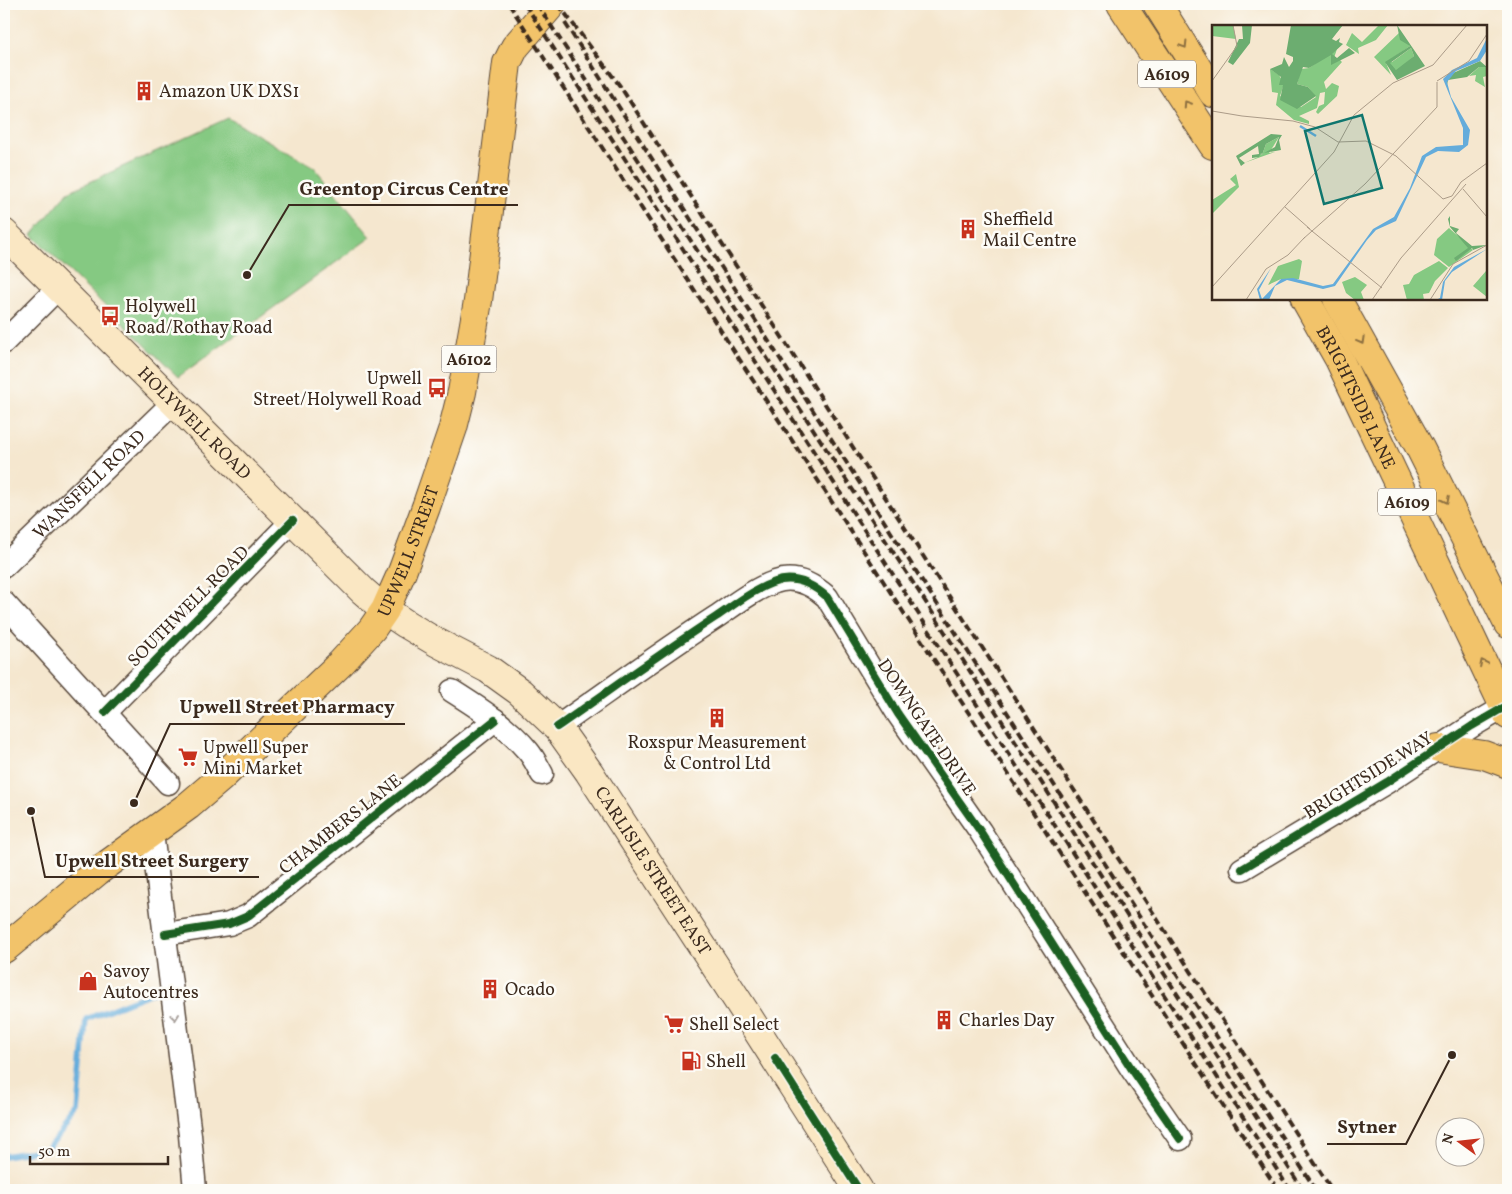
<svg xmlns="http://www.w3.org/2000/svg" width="1512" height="1194" font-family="Vollkorn,serif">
  <rect width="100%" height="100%" fill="#fdfcf7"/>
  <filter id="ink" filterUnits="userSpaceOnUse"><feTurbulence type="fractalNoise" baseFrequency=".02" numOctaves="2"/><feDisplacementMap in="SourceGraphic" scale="10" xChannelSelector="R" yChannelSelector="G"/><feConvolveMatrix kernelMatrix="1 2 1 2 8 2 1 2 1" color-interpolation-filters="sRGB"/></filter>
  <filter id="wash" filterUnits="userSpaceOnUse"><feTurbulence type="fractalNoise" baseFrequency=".0096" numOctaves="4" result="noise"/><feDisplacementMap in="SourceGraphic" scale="20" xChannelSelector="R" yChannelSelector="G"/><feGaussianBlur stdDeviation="1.12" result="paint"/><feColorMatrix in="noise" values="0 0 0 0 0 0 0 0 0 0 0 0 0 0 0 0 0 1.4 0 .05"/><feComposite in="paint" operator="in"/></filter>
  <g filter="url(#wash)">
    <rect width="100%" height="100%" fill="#f5e7cf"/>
    <polygon fill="#85c982" stroke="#607a50" points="228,118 314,167 371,237 178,377 32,235 68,192"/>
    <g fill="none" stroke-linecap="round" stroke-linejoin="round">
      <polyline stroke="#64acdb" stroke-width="5.5" points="4,1156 47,1149 78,1112 86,1019 154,992"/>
    </g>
  </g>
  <g filter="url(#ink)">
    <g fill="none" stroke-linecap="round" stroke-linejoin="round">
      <defs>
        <g id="street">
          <polyline points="4,342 58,288"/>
          <path id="s1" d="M4,566L174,402"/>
          <polyline points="4,603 168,783"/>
          <path d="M452,691C479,708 507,726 528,751C534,758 538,767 542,774"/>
          <polyline points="105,712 293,520"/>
          <path d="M557,727C610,690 662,652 716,617C734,605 754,589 775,582C794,575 812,584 827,597L898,714L980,831L1133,1071L1180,1139"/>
          <polyline points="152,833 190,1135 195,1190"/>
          <polyline points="1242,869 1387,782 1472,726 1508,705"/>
          <polyline points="165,934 229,924 248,916 495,720"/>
        </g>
        <g id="secondary">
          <path id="s2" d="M4,233L363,591L385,610L406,624L436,642L488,669L520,692L557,727L589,772L749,1018L859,1190"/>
        </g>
        <g id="primary">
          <polyline points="1121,4 1213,145"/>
          <polyline points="1157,4 1213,93"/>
          <path id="s3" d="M1305,299L1339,359L1508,715"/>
          <polyline points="1337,299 1420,448 1508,624"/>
          <polyline points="1438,748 1484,755 1508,764"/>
          <path id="s4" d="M4,949L98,871L188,806L222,777L341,663L372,629L385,610L402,572L426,507L453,428L462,392L478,301L507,63L515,47L552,4"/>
        </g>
      </defs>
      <use href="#street" stroke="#574639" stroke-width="25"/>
      <use href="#secondary" stroke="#574639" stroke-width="30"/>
      <use href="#primary" stroke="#574639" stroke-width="30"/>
      <use href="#street" stroke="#fff" stroke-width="22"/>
      <use href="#secondary" stroke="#fae7c3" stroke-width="28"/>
      <use href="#primary" stroke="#f2c36a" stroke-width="28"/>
      <g stroke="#3b2a1e" stroke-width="4" stroke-dasharray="8 4" stroke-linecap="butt">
        <polyline points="509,4 1278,1190"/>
        <polyline points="525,4 1290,1190"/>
        <polyline points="537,4 923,598 1303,1190"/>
        <polyline points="558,4 620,86 1332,1190"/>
        <polyline points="565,23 930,593 1316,1190"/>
      </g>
      <defs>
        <g id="cycleway">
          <polyline points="105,712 293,520"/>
          <path d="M557,727C610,690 662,652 716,617C734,605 754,589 775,582C794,575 812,584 827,597L898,714L980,831L1133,1071L1180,1139"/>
          <polyline points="1242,869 1387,782 1472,726 1508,705"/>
          <polyline points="165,934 229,924 248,916 495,720"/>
          <polyline points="775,1058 859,1190"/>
        </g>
      </defs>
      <use href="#cycleway" stroke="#fdfcf7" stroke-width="11"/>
      <use href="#cycleway" stroke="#1b5e20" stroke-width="8"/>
    </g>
    <defs><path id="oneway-chevron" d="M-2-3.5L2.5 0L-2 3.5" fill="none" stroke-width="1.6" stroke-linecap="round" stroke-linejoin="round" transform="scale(1.25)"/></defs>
    <g stroke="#8d6f40">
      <use href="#oneway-chevron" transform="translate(1184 45) rotate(58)"/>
      <use href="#oneway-chevron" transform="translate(1187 104) rotate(-123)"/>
      <use href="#oneway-chevron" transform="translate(1361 341) rotate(61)"/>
      <use href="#oneway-chevron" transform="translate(1446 500) rotate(63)"/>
      <use href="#oneway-chevron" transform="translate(1483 663) rotate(-116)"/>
    </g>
    <use stroke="#a79f9a" href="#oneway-chevron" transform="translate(175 1017) rotate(83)"/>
  </g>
  <defs>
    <symbol id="building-bare" viewBox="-9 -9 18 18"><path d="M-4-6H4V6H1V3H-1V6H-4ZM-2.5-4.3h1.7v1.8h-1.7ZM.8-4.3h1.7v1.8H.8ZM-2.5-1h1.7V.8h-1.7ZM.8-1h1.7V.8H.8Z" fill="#c8321e" stroke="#fdfcf7" stroke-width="2.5" paint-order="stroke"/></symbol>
    <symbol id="bus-bare" viewBox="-9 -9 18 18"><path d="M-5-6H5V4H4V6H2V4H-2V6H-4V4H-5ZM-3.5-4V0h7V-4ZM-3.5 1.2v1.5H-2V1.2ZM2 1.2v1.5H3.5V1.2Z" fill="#c8321e" stroke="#fdfcf7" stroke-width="2.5" paint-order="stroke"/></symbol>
    <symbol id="supermarket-bare" viewBox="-9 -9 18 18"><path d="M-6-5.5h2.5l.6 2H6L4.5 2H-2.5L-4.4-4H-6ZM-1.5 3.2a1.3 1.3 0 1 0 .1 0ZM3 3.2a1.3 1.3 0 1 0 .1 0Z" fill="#c8321e" stroke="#fdfcf7" stroke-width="2.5" paint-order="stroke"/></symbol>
    <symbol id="shop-bare" viewBox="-9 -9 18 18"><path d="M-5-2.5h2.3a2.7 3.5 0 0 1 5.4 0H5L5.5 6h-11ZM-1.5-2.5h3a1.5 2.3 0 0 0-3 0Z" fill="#c8321e" stroke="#fdfcf7" stroke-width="2.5" paint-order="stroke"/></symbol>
    <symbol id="fuel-bare" viewBox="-9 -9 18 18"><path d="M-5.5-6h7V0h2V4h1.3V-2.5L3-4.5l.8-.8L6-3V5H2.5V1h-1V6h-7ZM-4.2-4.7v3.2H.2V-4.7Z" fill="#c8321e" stroke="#fdfcf7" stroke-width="2.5" paint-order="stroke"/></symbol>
  </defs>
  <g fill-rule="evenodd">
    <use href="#building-bare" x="130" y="77" width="28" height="28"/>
    <use href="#building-bare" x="954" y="215" width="28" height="28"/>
    <use href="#bus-bare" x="96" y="302" width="28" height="28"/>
    <use href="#bus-bare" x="423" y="374" width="28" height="28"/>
    <use href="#building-bare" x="703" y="704" width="28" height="28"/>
    <use href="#supermarket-bare" x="174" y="743" width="28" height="28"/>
    <use href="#shop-bare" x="74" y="967" width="28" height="28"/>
    <use href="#building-bare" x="476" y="975" width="28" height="28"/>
    <use href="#building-bare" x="930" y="1006" width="28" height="28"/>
    <use href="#supermarket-bare" x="660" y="1010" width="28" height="28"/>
    <use href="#fuel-bare" x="677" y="1047" width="28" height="28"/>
  </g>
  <g text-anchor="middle" stroke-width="5" stroke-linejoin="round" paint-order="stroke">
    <g fill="#fdfcf7" stroke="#75695f" stroke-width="1">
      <rect x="1138" y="60.5" width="58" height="27" rx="4"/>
      <rect x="441.5" y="345.5" width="55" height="27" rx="4"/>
      <rect x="1378" y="488.5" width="58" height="27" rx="4"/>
    </g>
    <g font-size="16" font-weight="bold" fill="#3b2a1e">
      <text x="1167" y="80">A6109</text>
      <text x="469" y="365">A6102</text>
      <text x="1407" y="508">A6109</text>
    </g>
    <g font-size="18" fill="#3b2a1e" stroke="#fdfcf7" text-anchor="start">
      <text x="159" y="97">Amazon UK DXS1</text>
      <text x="983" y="225">Sheffield<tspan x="983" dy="21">Mail Centre</tspan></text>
      <text x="125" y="312">Holywell<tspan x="125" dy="21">Road/Rothay Road</tspan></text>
      <text x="422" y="384" text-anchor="end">Upwell<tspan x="422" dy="21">Street/Holywell Road</tspan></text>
      <text x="717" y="748" text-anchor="middle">Roxspur Measurement<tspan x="717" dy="21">&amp; Control Ltd</tspan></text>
      <text x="203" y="753">Upwell Super<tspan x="203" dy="21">Mini Market</tspan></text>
      <text x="103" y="977">Savoy<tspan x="103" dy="21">Autocentres</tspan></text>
      <text x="505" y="995">Ocado</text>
      <text x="959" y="1026">Charles Day</text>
      <text x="689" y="1030">Shell Select</text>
      <text x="706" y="1067">Shell</text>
    </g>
    <g font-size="18" fill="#3b2a1e" stroke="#fdfcf7">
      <text dy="6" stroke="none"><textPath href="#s3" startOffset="111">BRIGHTSIDE LANE</textPath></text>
      <text dy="6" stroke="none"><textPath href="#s2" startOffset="269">HOLYWELL ROAD</textPath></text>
      <text dy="6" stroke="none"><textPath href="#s1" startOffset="118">WANSFELL ROAD</textPath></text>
      <text dy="6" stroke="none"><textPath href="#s4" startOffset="575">UPWELL STREET</textPath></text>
      <text transform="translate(188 606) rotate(-45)" y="6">SOUTHWELL ROAD</text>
      <text transform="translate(927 727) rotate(56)" y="6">DOWNGATE DRIVE</text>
      <text transform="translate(1368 775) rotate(-32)" y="6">BRIGHTSIDE WAY</text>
      <text transform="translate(340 824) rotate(-38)" y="6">CHAMBERS LANE</text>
      <text dy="6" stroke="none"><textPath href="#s2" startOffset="918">CARLISLE STREET EAST</textPath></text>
    </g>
  </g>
  <g transform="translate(1212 25)">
    <rect width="275" height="275" fill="#f5e7cf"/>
    <path d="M0,0H21L24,14L0,11ZM167,0H176L164,15L146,23L147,29L134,20L140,8L150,17ZM188,7L198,21L176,36L180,37L199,23L202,31L185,46L174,38L179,50L162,32ZM125,24L120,39L127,34L130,37L112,57L114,64L120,58L127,61L125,71L106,89L104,87L107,81L112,79L113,67L108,68L105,83L87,91L97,96V99L82,95L64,80L66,68L60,67L58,44L67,50L72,59L68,71L89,82L104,72L96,62L85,59L89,44L97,43ZM267,42H275V51L271,52L273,62L263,56L264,50L257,51ZM67,112L57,128L63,127L32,138L46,132L48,127L50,130L54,119ZM24,149L27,162L0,189V175L24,160L18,154ZM237,203L261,225L237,242L222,230L225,214ZM87,234L90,236L87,254H69L56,260L66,241ZM227,236L236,243L223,256L217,268L211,269L212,275H195L191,260L197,259L202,250ZM274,246L275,247V272L261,261ZM143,252L155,260L149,267L152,275H143L134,268L130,257Z" fill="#85c982"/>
    <path d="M30,0H40L38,18L21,40L16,37L27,14H31ZM79,0H131L120,14L124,16L128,13L127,17L131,19L120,29L125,33L137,23L143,28L119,40V30L97,43L91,42L85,59L96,62L104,71L85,84L68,75L71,60H67L69,52L58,44L70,39L72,32L77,42L81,36V32L74,29ZM185,0L213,41L185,55L173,37L198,21L188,15ZM199,23L202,31L184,45L178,38ZM268,36L275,42H267L255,52L236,55L235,60V55L239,49ZM59,109L70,110L67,115L69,125L52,128L63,122L67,112L54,119L50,130L49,128L47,132L40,133V130L47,129L46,121L27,133L33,138L29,141L24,131ZM238,191V201L247,204L244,208L260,221L275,220L261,225L260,223L244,236L242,233L256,223L238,202L236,194Z" fill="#6cad70" fill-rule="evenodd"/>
    <path d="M275,13V25L268,36L244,46L235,57L239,72L258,105L256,120L247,127L226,126L214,132L184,196L164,205L155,215L123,261L111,264L75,255L63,261L57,275H48L45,264L59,243L47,265L50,274L69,254L81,253L111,261L121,259L161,204L182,192L198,163L210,131L224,122L251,120V103L231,54L240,45L265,33ZM275,224L240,247L233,256L230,275H224L228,273L231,257L242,242Z" fill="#64acdb"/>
    <path fill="none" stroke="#64acdb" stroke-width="2.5" d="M88,101L104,111"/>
    <path fill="none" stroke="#ab9b88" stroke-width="1" d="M0,56L25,21L21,0M225,56L257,36L275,9M0,86L30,91M30,91L81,96L103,102L126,117L154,116L184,131L231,174L240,171L249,157L275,138M251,164L275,192M73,182L98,204M95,202L170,263M91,214L153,159L225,82V57M0,262L122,127L142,90L181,58L221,40L255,0M34,275L54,244L76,230L93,212M160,275L189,233L254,159M218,275L241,239L275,220"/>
    <path fill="#0f766e" fill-opacity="0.15" stroke="#0f766e" stroke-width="2.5" d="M150,90L170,163L112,179L93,106Z"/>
    <rect width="275" height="275" fill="none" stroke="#3b2a1e" stroke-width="2.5"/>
  </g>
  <path fill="none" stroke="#3b2a1e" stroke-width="2" d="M247 275L289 205H518M134 803L170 724H405M31 811L45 877H259M1452 1055L1406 1144H1327"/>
  <g fill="#3b2a1e" stroke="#fdfcf7" stroke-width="2">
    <circle cx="247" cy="275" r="5"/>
    <circle cx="134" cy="803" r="5"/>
    <circle cx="31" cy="811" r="5"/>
    <circle cx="1452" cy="1055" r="5"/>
  </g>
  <g font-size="19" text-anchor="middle" font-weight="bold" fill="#3b2a1e" stroke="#fdfcf7" stroke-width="5" stroke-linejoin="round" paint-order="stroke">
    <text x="404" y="195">Greentop Circus Centre</text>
    <text x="287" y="713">Upwell Street Pharmacy</text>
    <text x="152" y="867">Upwell Street Surgery</text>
    <text x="1367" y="1133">Sytner</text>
  </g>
  <rect width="1512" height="1194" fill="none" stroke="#fdfcf7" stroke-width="20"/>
  <g transform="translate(1460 1142) rotate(285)"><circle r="24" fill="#fdfcf7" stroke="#afa8a0"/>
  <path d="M0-4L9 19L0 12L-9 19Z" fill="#c8321e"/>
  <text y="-8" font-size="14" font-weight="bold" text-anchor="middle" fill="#3b2a1e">N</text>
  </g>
  <path d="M30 1156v8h138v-8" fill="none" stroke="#3b2a1e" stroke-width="2.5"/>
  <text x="38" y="1156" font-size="15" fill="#3b2a1e" stroke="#fdfcf7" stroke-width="4" paint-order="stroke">50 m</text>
</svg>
